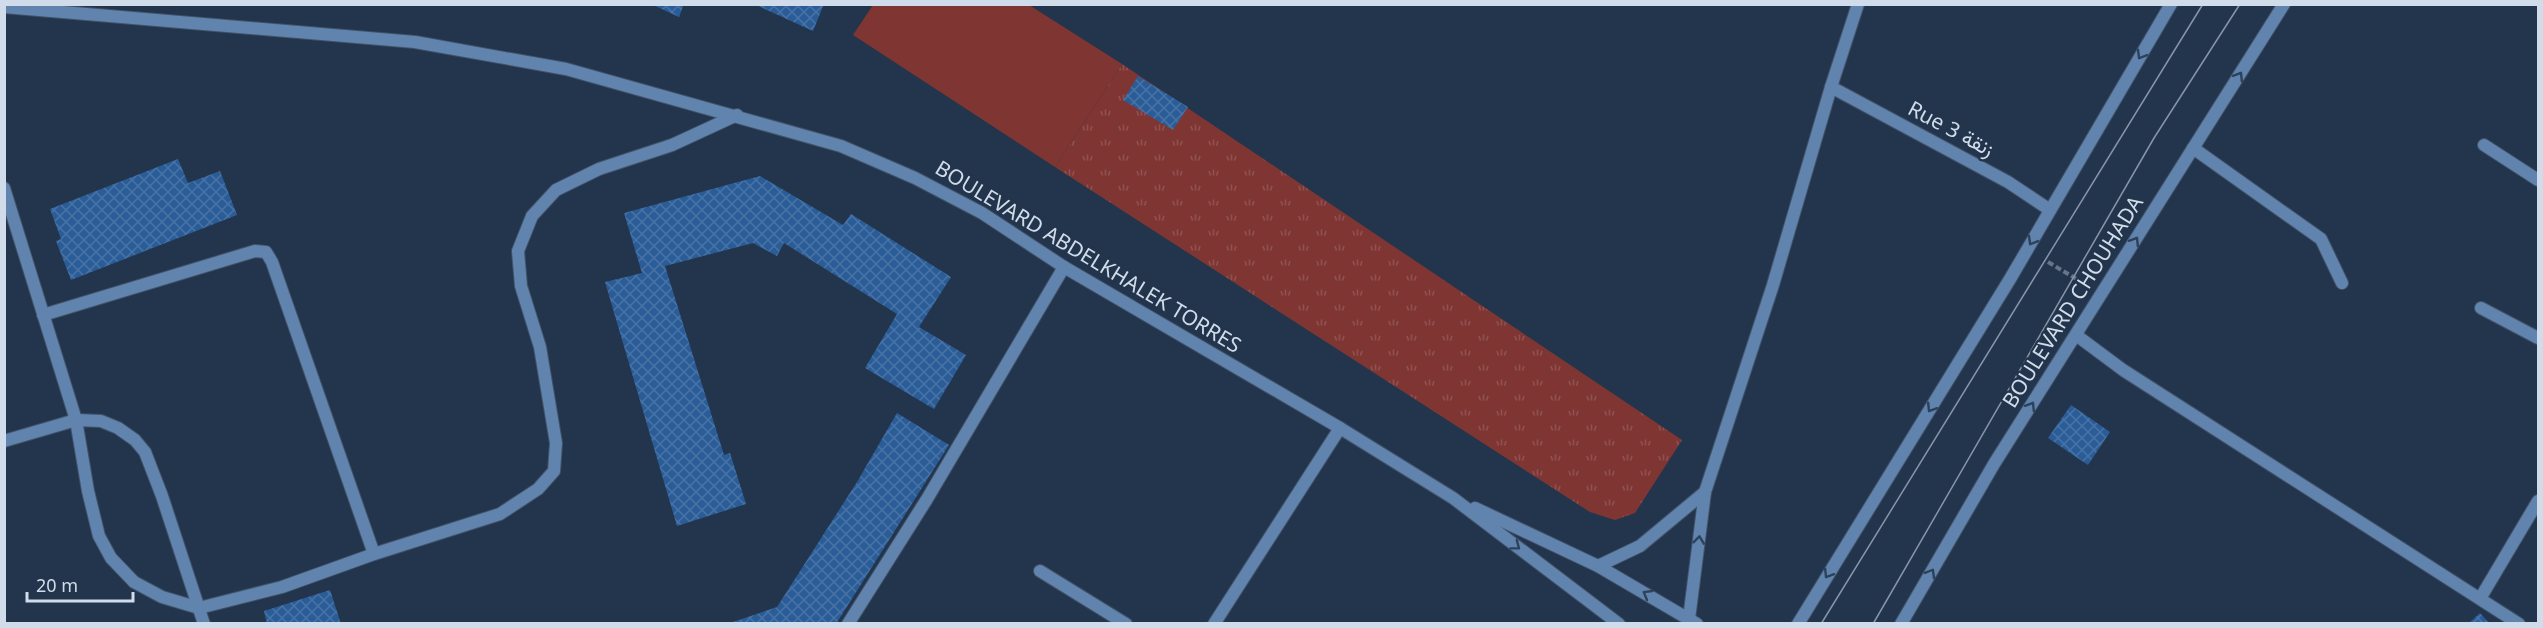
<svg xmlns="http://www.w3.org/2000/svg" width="2543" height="628" font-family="'Noto Sans',Vazirmatn,sans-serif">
  <defs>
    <pattern id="park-tufts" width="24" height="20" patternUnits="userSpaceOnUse" patternTransform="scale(1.5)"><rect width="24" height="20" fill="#7f3633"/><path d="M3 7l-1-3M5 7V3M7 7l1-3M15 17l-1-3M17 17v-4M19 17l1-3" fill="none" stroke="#905251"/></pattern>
    <pattern id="building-cross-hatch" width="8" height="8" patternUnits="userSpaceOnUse" patternTransform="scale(1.5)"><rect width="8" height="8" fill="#2a5c97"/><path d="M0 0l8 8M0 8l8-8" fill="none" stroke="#4873a6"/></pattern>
  </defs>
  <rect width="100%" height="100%" fill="#23354c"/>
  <polygon fill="url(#park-tufts)" points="1122,64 1682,440 1635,513 1615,520 1590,512 1055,167"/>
  <polygon fill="#7f3633" points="873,5 1029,5 1122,64 1055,167 853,35"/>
  <g fill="url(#building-cross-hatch)">
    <polygon points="651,4 684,4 679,17"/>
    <polygon points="754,4 824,4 813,31"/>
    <polygon points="1138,76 1188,107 1173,130 1123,100"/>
    <polygon points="178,159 188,183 220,171 237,215 71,280 56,241 61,239 50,209"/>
    <polygon points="760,176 843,225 851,214 951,277 919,327 966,355 934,409 865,368 897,314 784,243 777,256 753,243 665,266 724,455 730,453 746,504 677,526 605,282 642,273 624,213"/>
    <polygon points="2071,405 2110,432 2088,465 2048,438"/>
    <polygon points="897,413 949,445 836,624 727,624 777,607 857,482"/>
    <polygon points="330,590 341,624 267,624 264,611"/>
    <polygon points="2480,613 2490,624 2468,624"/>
  </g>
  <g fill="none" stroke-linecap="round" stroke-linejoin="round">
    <defs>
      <g id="service">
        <polyline points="2484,145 2538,180"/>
        <polyline points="2481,308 2538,338"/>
        <polyline points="1040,571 1126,624"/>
        <polyline points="2481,597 2538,501"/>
        <polyline points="1214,624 1340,428"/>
      </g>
      <g id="minor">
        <polyline points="1831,87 2008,182 2050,210"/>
        <polyline points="2193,148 2321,239 2342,283"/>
        <polyline points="4,188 76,420 88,491 99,536 111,558 134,582 162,597 199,608 282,587 374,554 500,514 538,489 554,471 556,443 540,347 521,286 518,251 532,216 556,190 599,169 672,145 737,115"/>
        <polyline points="43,315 255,251 266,252 272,262 374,554"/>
        <polyline points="2076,335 2123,370 2519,624"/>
        <polyline points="4,441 76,420 101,421 118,428 135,440 145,452 162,496 204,624"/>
        <polyline points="1598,566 1640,546 1705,492"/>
        <polyline points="1689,619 1705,492 1773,285 1831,87 1858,4"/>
        <polyline points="848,624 927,499 1064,267"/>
      </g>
      <g id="tertiary">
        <polyline points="4,7 415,42 566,69 841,146 915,178 982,213 1064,267 1340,428 1453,498 1619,624"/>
        <polyline points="1475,508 1598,566 1697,624"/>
        <polyline points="1798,624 2010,279 2171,4"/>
        <polyline points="1901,624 1994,464 2284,4"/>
      </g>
    </defs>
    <use href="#service" stroke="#425369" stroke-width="14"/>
    <use href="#minor" stroke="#425369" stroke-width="14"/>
    <use href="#tertiary" stroke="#425369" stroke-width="14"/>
    <polyline stroke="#66768a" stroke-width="4" stroke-dasharray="6 3" stroke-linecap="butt" points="2048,262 2080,281"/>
    <use href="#service" stroke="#6184af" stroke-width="12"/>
    <use href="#minor" stroke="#6184af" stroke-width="12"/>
    <use href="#tertiary" stroke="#6184af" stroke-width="12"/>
    <g stroke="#8795a8" stroke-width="1.5">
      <polyline points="1821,624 2203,4"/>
      <polyline points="1873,624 2154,138 2240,4"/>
    </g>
  </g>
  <defs><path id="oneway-chevron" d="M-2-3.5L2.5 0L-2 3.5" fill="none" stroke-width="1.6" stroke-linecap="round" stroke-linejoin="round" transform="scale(1.5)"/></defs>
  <g stroke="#2c415b">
    <use href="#oneway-chevron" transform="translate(2141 55) rotate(120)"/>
    <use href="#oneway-chevron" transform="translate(2239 76) rotate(-58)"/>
    <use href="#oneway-chevron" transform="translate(2032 241) rotate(120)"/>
    <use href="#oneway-chevron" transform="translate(2135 241) rotate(-58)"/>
    <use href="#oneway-chevron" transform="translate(2031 406) rotate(-58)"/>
    <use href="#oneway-chevron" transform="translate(1931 408) rotate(122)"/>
    <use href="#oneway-chevron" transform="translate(1699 540) rotate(-83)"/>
    <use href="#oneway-chevron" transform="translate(1516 546) rotate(37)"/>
    <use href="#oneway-chevron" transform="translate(1931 573) rotate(-60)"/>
    <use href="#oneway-chevron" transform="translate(1828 574) rotate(122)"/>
    <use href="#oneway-chevron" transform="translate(1647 594) rotate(-150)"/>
  </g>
  <g text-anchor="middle" stroke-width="4.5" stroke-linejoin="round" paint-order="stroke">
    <g font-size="21" fill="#d1dceb" stroke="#23354c">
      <text transform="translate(1951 129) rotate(28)" y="7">Rue 3 زنقة</text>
      <text transform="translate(1088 257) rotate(31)" y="7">BOULEVARD ABDELKHALEK TORRES</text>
      <text transform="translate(2073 302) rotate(-58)" y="7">BOULEVARD CHOUHADA</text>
    </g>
  </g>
  <rect width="2543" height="628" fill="none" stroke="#d1dceb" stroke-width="12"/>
  <path d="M27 592v9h106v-9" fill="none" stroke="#d1dceb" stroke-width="3"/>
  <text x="36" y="592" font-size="18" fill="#d1dceb" stroke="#23354c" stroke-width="4.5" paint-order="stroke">20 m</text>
</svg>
